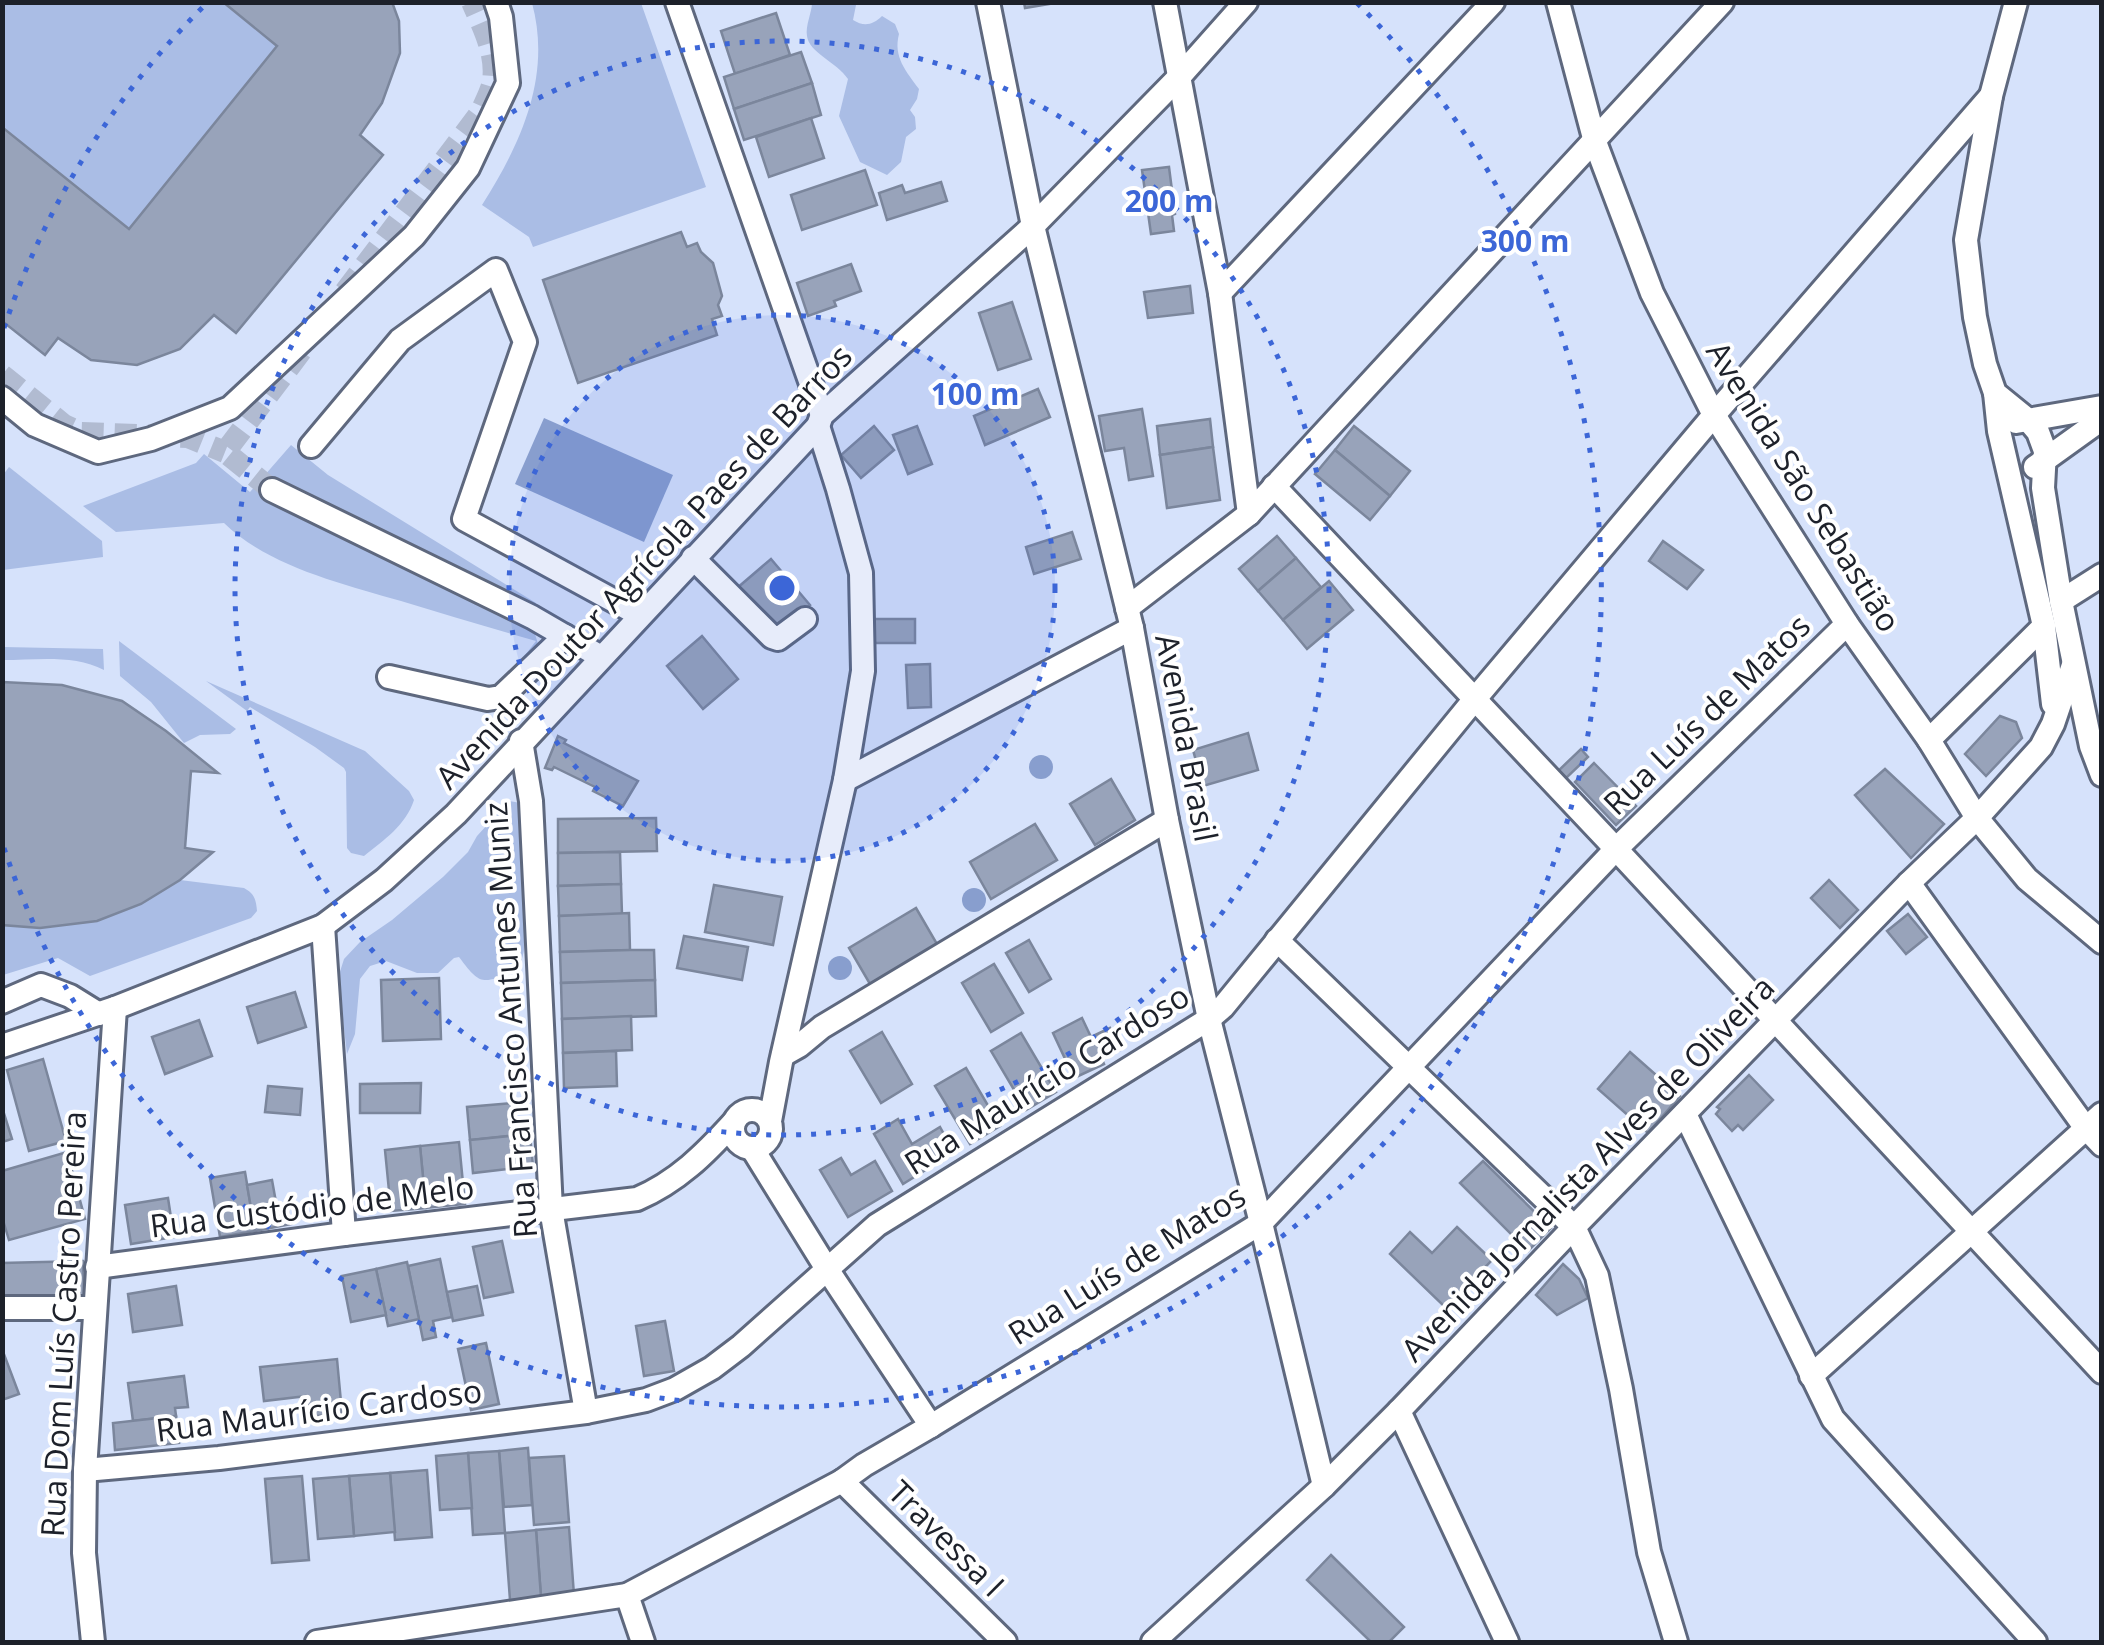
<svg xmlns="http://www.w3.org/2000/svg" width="2104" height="1645" font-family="'Open Sans',sans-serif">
  <rect width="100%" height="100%" fill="#d6e2fb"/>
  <g fill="#aabde5">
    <polygon points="2,3 223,3 277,46 129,229 3,127"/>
    <path d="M532,3H641L706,187L533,247L529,237L482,205C521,144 552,76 532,3Z"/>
    <path d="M812,3L856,5L853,20C864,27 873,25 882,16L895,24L899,34C893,57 906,71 919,89L917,99L910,110L915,117L916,129L906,137L901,162L887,175L860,162L839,116L848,79C837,62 809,53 807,36C805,26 812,12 812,3Z"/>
    <path d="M291,445L328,475L536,603L523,626L535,634L538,644L504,682L536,641C491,628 446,615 401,601C342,584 268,566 224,523L116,532L83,506L196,463L204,454L250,492Z"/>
    <polygon points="9,467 102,541 103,557 3,570 3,475"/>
    <polygon points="119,641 236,729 230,734 200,735 184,743 151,702 120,676"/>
    <path d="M3,647L103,649L104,670C74,654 35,660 3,660Z"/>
    <path d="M206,681L365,751L409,791L414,800C406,825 384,840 364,856L351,853L347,848L346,772L344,768L315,747L250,707L247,711Z"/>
    <path d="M509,801L521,803C523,845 536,937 517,972C482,982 482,988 459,957L454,958L438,973H417L386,961L370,966L360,979L355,1034L347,1054L338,978L344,959L360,942L392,920L443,877L468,852L477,836Z"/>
    <path d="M180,880L244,888C255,894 256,900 257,911L251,918L90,976L58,958L3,975L2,925L97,921L141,904Z"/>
  </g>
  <g fill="#889ece">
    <polygon points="544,418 673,475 644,542 515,484"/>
    <circle cx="1041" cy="767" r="12"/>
    <circle cx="974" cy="900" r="12"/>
    <circle cx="840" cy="968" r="12"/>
  </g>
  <g fill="#98a3ba" stroke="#7b869c" stroke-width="2.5">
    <polygon points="223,2 392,2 399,21 400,53 382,103 360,135 383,155 236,333 214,315 180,349 137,365 91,360 58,338 45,355 2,321 2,127 129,229 277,46"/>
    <polygon points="1024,2 1061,2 1025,8"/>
    <polygon points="776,13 790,55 735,74 721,31"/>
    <polygon points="801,52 812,83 734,109 724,77"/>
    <polygon points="812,83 821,115 744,140 734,109"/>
    <polygon points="811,118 824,158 769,177 756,137"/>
    <polygon points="1169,167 1175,214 1172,215 1174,231 1151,234 1142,170"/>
    <polygon points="865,170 877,205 802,230 791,195"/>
    <polygon points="941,182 947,201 887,220 879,193 902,185 905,193"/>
    <polygon points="681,232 687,247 697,243 701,252 713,263 722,296 718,305 722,316 712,319 717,335 578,383 543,280"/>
    <polygon points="851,264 861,291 834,301 836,306 808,316 797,283"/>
    <polygon points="1190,286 1193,313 1148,318 1144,292"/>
    <polygon points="1012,302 1031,359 998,370 979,313"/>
    <polygon points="1038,389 1050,417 985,445 974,416"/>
    <polygon points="1142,409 1153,476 1129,480 1124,448 1105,451 1099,416"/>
    <polygon points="1210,419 1213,447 1160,455 1157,426"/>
    <polygon points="874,426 894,450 861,478 841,455"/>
    <polygon points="917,426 932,464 908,474 893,435"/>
    <polygon points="1354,426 1410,471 1390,496 1335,450"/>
    <polygon points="1213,447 1220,500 1167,508 1160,455"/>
    <polygon points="1335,450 1390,496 1370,520 1315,474"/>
    <polygon points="1072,532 1081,559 1034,574 1026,547"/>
    <polygon points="1277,536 1296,558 1258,591 1239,569"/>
    <polygon points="1663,541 1703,570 1687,589 1649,561"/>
    <polygon points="1296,558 1321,587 1283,620 1258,591"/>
    <polygon points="771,559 810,605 775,635 736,589"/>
    <polygon points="1329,581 1353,610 1307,649 1283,620"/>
    <rect x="872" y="619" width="43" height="24"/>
    <polygon points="702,636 738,679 703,709 667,666"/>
    <polygon points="930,664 931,707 908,708 906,665"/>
    <polygon points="2,682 62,685 122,701 166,731 218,773 191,771 185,848 213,852 180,880 141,904 97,921 40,928 2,925"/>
    <polygon points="2000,716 2016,722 2022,738 1986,776 1965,754"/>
    <polygon points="1248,733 1258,770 1203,786 1193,750"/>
    <polygon points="558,736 566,740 564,743 638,781 623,806 593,791 595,787 554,767 552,770 545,768"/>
    <polygon points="1581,749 1588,757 1563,781 1556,773"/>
    <polygon points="1594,763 1636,806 1616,825 1575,782"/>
    <polygon points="1885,769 1944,824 1911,858 1855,795"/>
    <polygon points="1111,779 1135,820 1095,845 1070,804"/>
    <polygon points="656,818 657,851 558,853 558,819"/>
    <polygon points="1035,824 1057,860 991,899 970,862"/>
    <polygon points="620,852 621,884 558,886 558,853"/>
    <polygon points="1829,880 1858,910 1840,928 1811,898"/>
    <polygon points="621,884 622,914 559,916 558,886"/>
    <polygon points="714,885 782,897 773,945 705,932"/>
    <polygon points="916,908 937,944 870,984 849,948"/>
    <polygon points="629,913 630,950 560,952 559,916"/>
    <polygon points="1908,914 1927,937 1906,954 1887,931"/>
    <polygon points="684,936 748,947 742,980 677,968"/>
    <polygon points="1029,940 1051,979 1029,992 1006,953"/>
    <polygon points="630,950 654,950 655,980 561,983 560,952"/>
    <polygon points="994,964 1023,1013 991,1032 962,983"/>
    <polygon points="439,978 441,1039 383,1041 381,980"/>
    <polygon points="655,980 656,1016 562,1019 561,983"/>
    <polygon points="295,992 306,1027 258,1043 247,1007"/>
    <polygon points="631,1016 632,1050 563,1053 562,1019"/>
    <polygon points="1082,1018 1091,1037 1110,1028 1120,1050 1102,1059 1104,1064 1074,1078 1053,1033"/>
    <polygon points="199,1020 212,1056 165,1074 152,1037"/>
    <polygon points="882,1032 912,1084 881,1103 850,1051"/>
    <polygon points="1021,1033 1056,1092 1026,1110 991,1051"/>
    <polygon points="616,1051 617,1086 564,1088 563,1053"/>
    <polygon points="1630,1052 1680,1096 1648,1133 1598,1089"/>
    <polygon points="43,1059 66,1141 29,1151 7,1070"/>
    <polygon points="966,1068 1000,1126 970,1144 935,1086"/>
    <polygon points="1749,1075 1773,1100 1743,1130 1738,1125 1732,1131 1716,1114 1720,1109 1717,1107"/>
    <polygon points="421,1083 420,1113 360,1113 360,1084"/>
    <polygon points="268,1086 302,1089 300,1115 265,1112"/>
    <polygon points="514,1103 517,1135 470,1140 467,1107"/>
    <polygon points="2,1107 12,1139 2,1142"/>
    <polygon points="898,1119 912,1144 940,1127 952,1149 925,1165 927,1169 903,1184 874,1134"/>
    <polygon points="530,1134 533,1166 473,1173 470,1140"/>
    <polygon points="459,1142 465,1204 426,1208 420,1146"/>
    <polygon points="420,1146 426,1208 391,1211 385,1150"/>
    <polygon points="67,1152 85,1219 9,1240 2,1217 2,1171"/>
    <polygon points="841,1158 851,1175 875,1161 892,1191 848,1217 820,1170"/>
    <polygon points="1483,1161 1551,1228 1528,1251 1460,1183"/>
    <polygon points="245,1172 255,1231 220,1237 210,1178"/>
    <polygon points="272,1180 277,1208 287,1207 291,1224 255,1231 247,1185"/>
    <polygon points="168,1198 174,1237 131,1244 125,1205"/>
    <polygon points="1457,1227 1492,1260 1446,1308 1390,1254 1410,1232 1432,1253"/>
    <polygon points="502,1241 513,1292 484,1298 473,1247"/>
    <polygon points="440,1259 452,1317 433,1321 436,1337 423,1340 408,1266"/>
    <polygon points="83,1261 84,1295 2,1297 2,1263"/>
    <polygon points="407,1262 419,1319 388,1326 376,1269"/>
    <polygon points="1563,1264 1579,1279 1588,1298 1557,1315 1536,1295"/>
    <polygon points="376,1269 386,1315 351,1322 342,1276"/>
    <polygon points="176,1286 182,1325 133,1332 128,1294"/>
    <polygon points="477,1286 483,1315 453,1321 447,1292"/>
    <polygon points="665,1321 674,1371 644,1376 636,1326"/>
    <polygon points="486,1343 499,1404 471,1410 458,1349"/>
    <polygon points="2,1349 19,1394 2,1400"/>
    <polygon points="337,1359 342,1413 309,1417 307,1396 264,1401 260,1367"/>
    <polygon points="184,1376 188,1407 175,1408 176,1416 133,1421 128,1383"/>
    <polygon points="176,1416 179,1443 115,1450 113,1423"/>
    <polygon points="528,1448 532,1505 504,1507 499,1451"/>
    <polygon points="499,1451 505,1533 473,1535 468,1453"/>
    <polygon points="468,1453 472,1508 440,1510 436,1456"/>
    <polygon points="564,1456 569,1522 534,1525 529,1458"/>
    <polygon points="427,1470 432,1537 395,1540 390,1473"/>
    <polygon points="390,1473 395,1532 354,1536 349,1476"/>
    <polygon points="302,1476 309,1560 272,1563 265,1479"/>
    <polygon points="349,1476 354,1536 318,1539 313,1479"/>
    <polygon points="569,1527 574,1595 541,1597 536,1530"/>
    <polygon points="536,1530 541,1597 510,1600 505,1533"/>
    <polygon points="1331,1555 1404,1627 1389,1642 1371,1642 1307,1580"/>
  </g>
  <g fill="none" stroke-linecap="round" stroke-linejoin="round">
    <g stroke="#b1bbd1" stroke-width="22" stroke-dasharray="22 11" stroke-linecap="butt">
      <path d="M345,292L481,112C485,102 491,92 493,81C497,54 483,27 472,2"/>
      <polyline points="2,375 64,425 81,433 188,437 225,452"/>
      <polyline points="272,490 225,452 302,350"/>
    </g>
    <defs>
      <g id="minor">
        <polyline points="677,2 822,415"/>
        <polyline points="988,2 1033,226 1132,628 1167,820 1209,1019 1261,1223 1324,1486"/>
        <polyline points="1165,2 1220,293 1249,514"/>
        <polyline points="1558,2 1595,142 1652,293 1714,415 1847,624 1929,740 1977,818 2027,879 2102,942"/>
        <polyline points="2016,2 1991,96 1966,240 1975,317 1985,364 1995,393 2027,419 2038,432 2045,451 2043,488 2061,601 2091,746 2102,775"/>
        <polyline points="1220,293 1493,2"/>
        <polyline points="1995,393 1999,431 2044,626 2053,704"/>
        <polyline points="2,398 35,425 98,452 151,439 230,408 414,236 468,168 508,83 501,17 496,2"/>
        <polyline points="2016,422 2102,407"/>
        <polyline points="311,446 400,340 496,270 525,342 464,519 640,615"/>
        <polyline points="2035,467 2102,419"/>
        <polyline points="1274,486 1616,849 2102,1372"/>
        <polyline points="272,490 532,617 601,657"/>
        <polyline points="693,558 772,637 778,639 805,619"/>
        <polyline points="2061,601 2102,575"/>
        <polyline points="1127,608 1249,514 1722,2"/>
        <polyline points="389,677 488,699 501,697 565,636"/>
        <polyline points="1929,740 2044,626"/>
        <polyline points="521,741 531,801 551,1209 586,1412"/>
        <polyline points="845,780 1132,628"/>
        <polyline points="1909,883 2085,1127 2102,1145"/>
        <polyline points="323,926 344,1234"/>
        <polyline points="1277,940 1574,1227 1597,1276 1621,1389 1649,1552 1676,1642"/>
        <polyline points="2,1002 41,985 70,996 99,1014"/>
        <polyline points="2,1046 115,1008 323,926 384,880 456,814 818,426 822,415 1033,226 1181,75 1246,2"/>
        <polyline points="783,1055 799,1046 822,1027 1167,820"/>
        <circle cx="752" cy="1129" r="19"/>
        <polyline points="1685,1114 1833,1419 2035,1642"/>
        <polyline points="770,1121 781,1062 845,780 863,671 861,573 838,489 818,426"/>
        <polyline points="752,1148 827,1269 931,1426"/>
        <path d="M97,1267L344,1234L637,1199C677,1182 705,1154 734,1122"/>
        <polyline points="2,1308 95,1308"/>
        <polyline points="1811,1376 2102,1114"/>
        <polyline points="1399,1411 1507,1642"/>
        <polyline points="85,1470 219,1458 586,1412 646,1400 675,1389 712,1368 741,1346 877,1225 1209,1019 1223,1007 1474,700 1714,415 1991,96"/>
        <polyline points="842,1481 1005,1642"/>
        <polyline points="627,1595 643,1642"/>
        <polyline points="93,1642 84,1553 85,1470 115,1008"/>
        <polyline points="317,1642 627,1595 842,1481 864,1465 931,1426 1261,1223 1616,849 1847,624"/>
        <polyline points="1153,1642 1324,1486 1399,1411 1574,1227 1909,883 1977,818 2041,747 2053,724 2073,665"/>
      </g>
    </defs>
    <use href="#minor" stroke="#5e687e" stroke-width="28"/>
    <use href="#minor" stroke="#fff" stroke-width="22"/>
  </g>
  <circle cx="782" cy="588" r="273" fill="#3c66d7" fill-opacity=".12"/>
  <g fill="none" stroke="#3c66d7" stroke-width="5" stroke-dasharray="5 10">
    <circle cx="782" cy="588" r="273"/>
    <circle cx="782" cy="588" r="547"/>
    <path d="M4 328A820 820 0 0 1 207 3M1357 3A820 820 0 1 1 4 848"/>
  </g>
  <g text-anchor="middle" stroke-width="8" stroke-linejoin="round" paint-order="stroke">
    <g font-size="32" fill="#1d212a" stroke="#fff">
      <text transform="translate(1803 487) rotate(58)" y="11">Avenida São Sebastião</text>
      <text transform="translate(644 567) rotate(-47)" y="11">Avenida Doutor Agrícola Paes de Barros</text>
      <text transform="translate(1707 715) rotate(-44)" y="11">Rua Luís de Matos</text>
      <text transform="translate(1186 738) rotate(79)" y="11">Avenida Brasil</text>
      <text transform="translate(511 1020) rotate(-94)" y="11">Rua Francisco Antunes Muniz</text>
      <text transform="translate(1047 1080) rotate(-32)" y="11">Rua Maurício Cardoso</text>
      <text transform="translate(1588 1169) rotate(-46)" y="11">Avenida Jornalista Alves de Oliveira</text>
      <text transform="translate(312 1207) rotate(-7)" y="11">Rua Custódio de Melo</text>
      <text transform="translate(1127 1265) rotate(-32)" y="11">Rua Luís de Matos</text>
      <text transform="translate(64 1324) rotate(-87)" y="11">Rua Dom Luís Castro Pereira</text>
      <text transform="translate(319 1411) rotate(-7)" y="11">Rua Maurício Cardoso</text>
      <text transform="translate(946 1539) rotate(45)" y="11">Travessa I</text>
    </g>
  </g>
  <circle cx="782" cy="588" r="15" fill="#3c66d7" stroke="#fff" stroke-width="5"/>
  <g font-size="30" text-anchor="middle" font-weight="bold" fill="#3c66d7" stroke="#fff" stroke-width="8" stroke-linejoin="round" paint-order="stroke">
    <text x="1169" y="212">200 m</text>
    <text x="1525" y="252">300 m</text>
    <text x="975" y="405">100 m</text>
  </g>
  <rect width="2104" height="1645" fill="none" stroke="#1d212a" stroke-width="10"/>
</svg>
